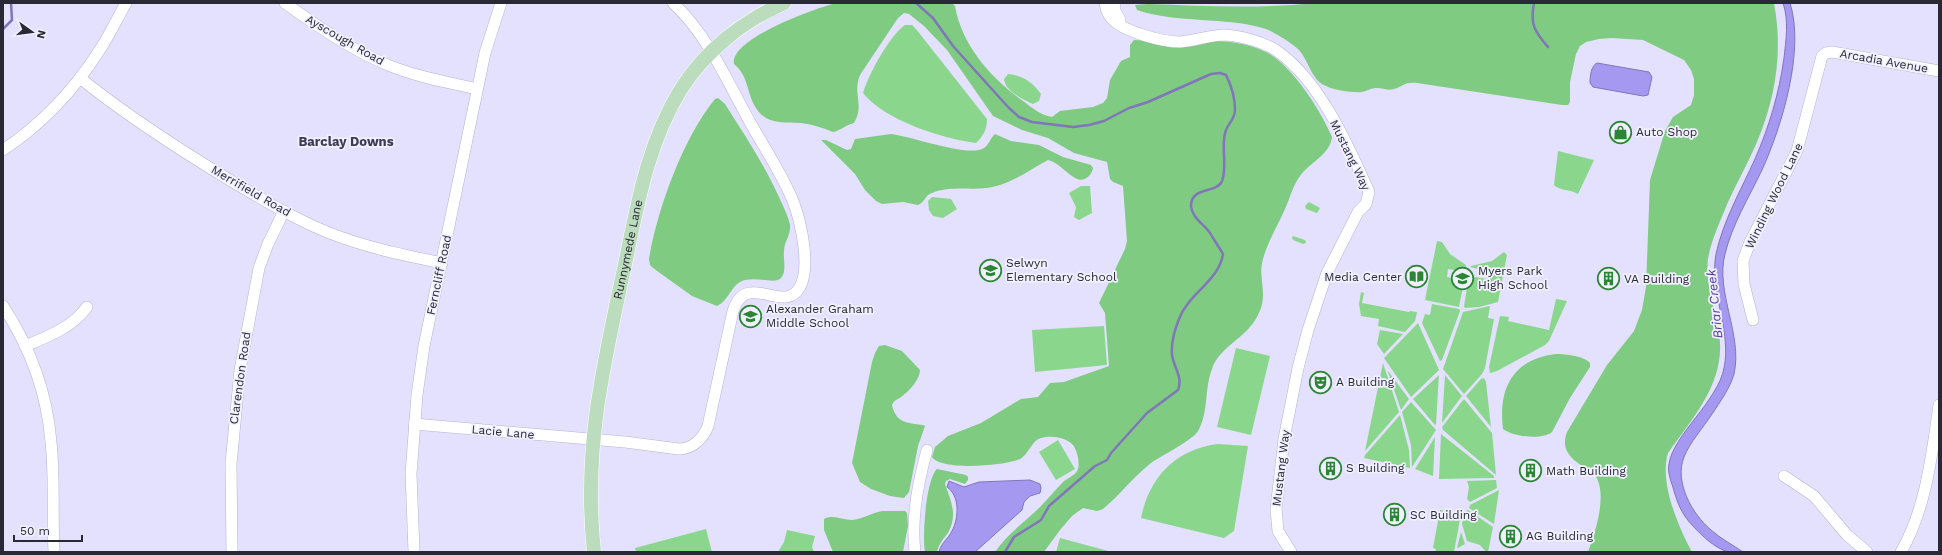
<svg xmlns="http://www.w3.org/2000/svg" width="1942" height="555" font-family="'Work Sans',sans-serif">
  <rect width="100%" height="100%" fill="#e3e1fd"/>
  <g fill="#8bd68d">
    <path d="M905,25H912L916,29L987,119C987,130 983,136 976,143C943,139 884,120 863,93C868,75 890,35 905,25Z"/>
    <path d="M1008,74C1024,76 1032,82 1041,94L1039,101L1033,104C1022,99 1005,91 1004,79Z"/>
    <path d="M1558,151L1594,160L1578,194C1570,189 1560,191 1554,185Z"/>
    <polygon points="1081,186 1090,186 1092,213 1079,220 1074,217 1076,207 1069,193"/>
    <polygon points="932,197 951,199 957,209 943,218 933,216 929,210 928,201"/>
    <polygon points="1309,202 1320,208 1317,213 1306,209 1305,206"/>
    <polygon points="1293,236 1305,240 1306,243 1303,244 1293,240 1292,238"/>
    <polygon points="1437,241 1442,242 1450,254 1466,265 1465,272 1448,269 1447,277 1464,281 1459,307 1425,300"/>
    <polygon points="1504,252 1507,255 1498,302 1479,307 1465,308 1464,306 1469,276 1487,279 1488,271 1470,267 1471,266 1492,261"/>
    <polygon points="1361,292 1364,293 1362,303 1409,312 1410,311 1417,312 1415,321 1405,332 1378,326 1379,319 1361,316 1359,304"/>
    <polygon points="1556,299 1567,301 1549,341 1545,345 1497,371 1490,373 1489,367 1500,316 1509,317 1508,321 1549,330"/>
    <polygon points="1432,304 1459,309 1460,311 1442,360 1440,361 1422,323 1425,314 1430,315"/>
    <polygon points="1490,306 1488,318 1494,319 1485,368 1482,374 1464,394 1443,369 1463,312"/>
    <polygon points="1418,323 1439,370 1411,397 1384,358"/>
    <polygon points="1104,326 1107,365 1035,372 1032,330"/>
    <polygon points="1380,330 1403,334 1384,354 1377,344"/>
    <polygon points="1236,348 1270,356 1251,435 1217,427"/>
    <polygon points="1383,363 1399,412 1365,451"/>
    <polygon points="1388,371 1409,399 1401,410 1388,372"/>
    <polygon points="1439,375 1436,424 1435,425 1413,399"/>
    <polygon points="1445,375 1462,396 1442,423"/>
    <polygon points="1484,378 1486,382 1491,427 1466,396 1481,379"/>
    <polygon points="1464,399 1492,433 1496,475 1443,430 1442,427"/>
    <polygon points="1411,402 1436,430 1412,467 1411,445 1402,412"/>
    <polygon points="1400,415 1409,450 1410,468 1364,458 1365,455"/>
    <polygon points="1441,434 1494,476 1494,478 1439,479"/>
    <polygon points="1435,437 1433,476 1415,469"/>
    <polygon points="1058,440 1075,469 1056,480 1039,452"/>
    <path d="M1218,444L1248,446L1234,531L1224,538L1141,518C1149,477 1176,449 1218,444Z"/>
    <polygon points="1496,480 1497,488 1470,502 1467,499 1469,487 1467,481"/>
    <polygon points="1499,490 1494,524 1469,508 1470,505"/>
    <polygon points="1440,510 1461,514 1454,552 1435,552 1436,549 1433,548"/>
    <polygon points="1468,510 1493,527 1488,552 1486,552 1480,545 1467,541 1462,524 1464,512"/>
    <polygon points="706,529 712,552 636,552 635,548"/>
    <polygon points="787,530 815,536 812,547 814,552 778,552 784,542"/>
    <polygon points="1461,532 1465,544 1458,548 1457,548"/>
    <polygon points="1060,538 1112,552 1056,552"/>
  </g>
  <g fill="#7fcb82">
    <path d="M836,3H952L955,6C962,46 991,78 1023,101C1032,108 1041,115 1052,117L1060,111L1093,107L1103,103L1107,98L1110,80L1121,61L1130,57V45L1134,40C1144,40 1154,41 1164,41C1197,41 1235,37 1266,52C1292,65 1321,111 1332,137C1330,155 1310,162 1300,176C1293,185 1290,198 1285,209C1278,225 1268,241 1263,259C1257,280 1270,294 1257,317C1246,338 1219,347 1212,369C1204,389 1209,412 1198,431C1193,440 1161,456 1151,463C1133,477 1120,495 1103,509L1097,511L1083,508L1072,516L1060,530L1044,552H995C1007,534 1025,522 1040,507C1048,499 1055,490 1063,482C1068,478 1074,476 1077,471C1081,465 1077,450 1073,445C1066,437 1051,435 1041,438C1032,440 1029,454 1020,459C1006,466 941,471 932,457L935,447L948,436L981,423L1021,399L1038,397L1050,383L1064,382L1109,366L1105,313L1099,303L1125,249L1127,241L1123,186L1113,182L1110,179L1107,162L1074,153L1048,138L1022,130L993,116L947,50L924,26L909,14L904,13L898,18L860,75C852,95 865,104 854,123C846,125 839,131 833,132C823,128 812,124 800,123C783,122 767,125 756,108C746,92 749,76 734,64C729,39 816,8 836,3Z"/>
    <path d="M1315,3H1774C1783,51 1776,97 1757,142C1748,163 1737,182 1728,202C1721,220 1711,240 1708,259C1705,282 1714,306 1718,328C1729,378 1695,415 1668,453C1659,482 1678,526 1692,552H1588C1595,533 1609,492 1594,474C1590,469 1583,467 1578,463C1566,454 1562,445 1567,432L1607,365L1634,331L1642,310L1646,287L1650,180L1665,131L1673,117L1691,105L1694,95V79L1691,70L1684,60L1643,40L1612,38L1599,39L1586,42L1580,46L1576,54L1570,82V102L1568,105H1562L1417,83C1403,82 1405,86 1394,89C1388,91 1383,88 1376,88C1371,88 1367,91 1362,92C1354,93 1333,90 1326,86C1311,80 1309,61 1299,50C1293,44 1274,32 1266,29C1224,16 1178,24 1137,10L1135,5L1148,4C1204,6 1259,9 1315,3Z"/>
    <path d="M718,98L725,104C744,134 764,164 779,197C783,206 788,215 790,225C791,235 784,242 784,251C783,259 787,271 781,278C775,285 754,275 740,282C730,288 728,301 717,306L692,296L653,268L650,265L649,259C657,210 683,138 715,99Z"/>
    <path d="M891,134C911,136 969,158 984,148C989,145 990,138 995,134L1011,141L1039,145L1063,157L1091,165L1093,168C1092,175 1085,182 1077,179C1066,174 1060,163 1048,160C1028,171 1010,185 987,188C969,190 949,186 932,193C925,195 925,202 918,205L903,202L882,204L876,201L865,190L855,174L821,140H826L847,150L851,149L855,139Z"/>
    <path d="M885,345L902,351L920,370C920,380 909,391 901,397C897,400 894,400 892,405C896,423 907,423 923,425L925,426L918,446L909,492L904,498L890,496L871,489L860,482L852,463L872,362L875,353L879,346Z"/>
    <path d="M1556,354C1566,354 1584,356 1590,363V367L1570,398L1552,432C1543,440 1513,437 1503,429C1498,388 1513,359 1556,354Z"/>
    <path d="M937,469L966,475L968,477V480L965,484L950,479L946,481L945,484C951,501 958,515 948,533C943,539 939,544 937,552H925C922,537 926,479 937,469Z"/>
    <path d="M882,511H905L907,513L908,526L903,552H833L824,530V519C833,514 842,520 852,520C862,519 872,513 882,511Z"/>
  </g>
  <g fill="#a598f1" stroke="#8076b9">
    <path d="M1783,3H1790C1805,50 1782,126 1762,170C1749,197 1732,225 1725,254C1715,292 1743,335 1734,374C1730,388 1720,402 1712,414C1703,428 1690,442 1684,457C1674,482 1692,514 1711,530C1721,539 1733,545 1743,552C1739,552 1732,553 1728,552C1715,548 1702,536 1693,526C1683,516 1678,505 1674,491C1672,483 1667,473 1669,464C1673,435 1718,401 1724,368C1732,332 1709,290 1716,254C1723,221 1741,190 1755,159C1769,127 1779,94 1784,58C1786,40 1789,21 1783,3Z"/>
    <path d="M1597,63L1649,72L1652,77L1648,95L1643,96L1593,87L1590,83C1590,76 1591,66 1597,63Z"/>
    <path d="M1030,480L1040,484L1041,488L1040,493L1030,496L1024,502L1022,510L975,552H939C941,543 948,539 952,531C959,518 960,496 947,487L949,481L964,487L979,482Z"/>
  </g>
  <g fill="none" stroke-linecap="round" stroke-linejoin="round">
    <g stroke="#8076b9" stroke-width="2.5">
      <path d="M916,3L933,18L953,46L1008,107L1019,117L1032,122L1073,127L1089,125L1104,121L1129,108L1148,102L1211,74L1220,73L1226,75C1231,85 1235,99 1235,110C1235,118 1229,123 1226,130C1220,145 1228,165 1222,181C1217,194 1191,186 1191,206C1192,218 1204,224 1210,233C1214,240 1219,247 1223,254C1219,281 1188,294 1179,319C1175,329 1171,344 1172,355C1174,368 1183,377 1178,390L1147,413L1111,453L1107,460L1095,466L1049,506L1041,520L1014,537L1005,552"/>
      <path d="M1534,3C1530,24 1534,31 1548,47"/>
      <polyline points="3,29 12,20 11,3"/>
    </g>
    <defs>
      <g id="minor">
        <path d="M285,3C317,26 352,50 388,65C417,77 447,82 477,89"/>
        <path d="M1105,3C1106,9 1108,15 1112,19C1124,32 1163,42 1180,42C1196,41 1210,35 1225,35C1241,36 1264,42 1277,51C1320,81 1348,145 1369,192L1366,204L1358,212L1327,273L1308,330L1298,368L1284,439L1276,509L1278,531L1291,552"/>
        <polyline points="1115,3 1114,9 1120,20"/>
        <path d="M80,78C127,116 177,148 228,179C260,198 293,218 327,232C364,247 403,255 442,263"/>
        <path d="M3,150C42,124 74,90 99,51C109,36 117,19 126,3"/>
        <path d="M3,306C30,347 47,393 51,442C55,479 52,516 54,552"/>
        <polyline points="1753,320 1744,284 1743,261 1750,242 1797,151 1822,56 1826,53 1832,52 1939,71"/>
        <path d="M25,346C47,337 73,327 87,307"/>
        <path d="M414,424L625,442L679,449C692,449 703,439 708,426L733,311C747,269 784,316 800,287C811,266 801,222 793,201C782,174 765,149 751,124C728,83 708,35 673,3"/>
        <polyline points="1784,476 1814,496 1847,535 1867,552"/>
        <polyline points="232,552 231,464 240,370 259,268 268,244 284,211"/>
        <polyline points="414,552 411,474 417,395 424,346 485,53 501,3"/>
        <path d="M915,552C911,519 918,482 927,450"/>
        <path d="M1901,552C1926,509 1932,454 1939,405"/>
      </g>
      <g id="major">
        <path id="s1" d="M594,552C583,451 603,366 624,269C637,207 647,144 681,89C705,51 743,21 784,3"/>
      </g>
    </defs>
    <use href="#minor" stroke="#b5b2d4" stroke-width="12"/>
    <use href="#major" stroke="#fff" stroke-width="15"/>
    <use href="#minor" stroke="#fff" stroke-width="11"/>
    <use href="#major" stroke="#bcddbd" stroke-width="14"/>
  </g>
  <defs>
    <symbol id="shop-ring" viewBox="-11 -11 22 22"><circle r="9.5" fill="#f1f0fe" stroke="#2c8535" stroke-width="1.5"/><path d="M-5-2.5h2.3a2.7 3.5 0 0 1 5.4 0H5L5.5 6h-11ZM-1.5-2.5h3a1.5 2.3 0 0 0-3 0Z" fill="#2c8535"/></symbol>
    <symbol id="school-ring" viewBox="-11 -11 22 22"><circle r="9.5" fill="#f1f0fe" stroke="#2c8535" stroke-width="1.5"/><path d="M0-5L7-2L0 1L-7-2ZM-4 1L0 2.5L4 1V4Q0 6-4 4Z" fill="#2c8535"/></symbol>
    <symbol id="library-ring" viewBox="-11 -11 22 22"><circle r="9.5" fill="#f1f0fe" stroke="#2c8535" stroke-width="1.5"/><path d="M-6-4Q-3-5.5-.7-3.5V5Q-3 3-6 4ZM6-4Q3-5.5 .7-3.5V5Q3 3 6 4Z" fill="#2c8535"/></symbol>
    <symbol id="building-ring" viewBox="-11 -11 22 22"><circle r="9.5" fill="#f1f0fe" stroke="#2c8535" stroke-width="1.5"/><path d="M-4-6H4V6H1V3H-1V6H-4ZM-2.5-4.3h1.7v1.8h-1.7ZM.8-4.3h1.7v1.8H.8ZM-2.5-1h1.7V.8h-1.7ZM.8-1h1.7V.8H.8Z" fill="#2c8535"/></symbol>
    <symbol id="theatre-ring" viewBox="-11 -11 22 22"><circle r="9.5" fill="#f1f0fe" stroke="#2c8535" stroke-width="1.5"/><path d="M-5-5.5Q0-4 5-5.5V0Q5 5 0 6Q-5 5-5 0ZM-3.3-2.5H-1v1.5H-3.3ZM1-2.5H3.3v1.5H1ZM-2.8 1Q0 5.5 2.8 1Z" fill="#2c8535"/></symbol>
  </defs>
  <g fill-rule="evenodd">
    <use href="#shop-ring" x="1608" y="120" width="25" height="25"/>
    <use href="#school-ring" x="978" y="258" width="25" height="25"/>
    <use href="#library-ring" x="1404" y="264" width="25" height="25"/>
    <use href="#school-ring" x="1450" y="266" width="25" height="25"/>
    <use href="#building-ring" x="1596" y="266" width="25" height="25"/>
    <use href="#school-ring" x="738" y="304" width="25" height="25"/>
    <use href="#theatre-ring" x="1308" y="370" width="25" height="25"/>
    <use href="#building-ring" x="1318" y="456" width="25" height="25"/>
    <use href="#building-ring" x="1518" y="458" width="25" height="25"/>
    <use href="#building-ring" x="1382" y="502" width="25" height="25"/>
    <use href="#building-ring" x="1498" y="524" width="25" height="25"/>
  </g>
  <g text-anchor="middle" stroke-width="3.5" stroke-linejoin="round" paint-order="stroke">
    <g font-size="12" fill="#292835" stroke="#f1f0fe">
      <text transform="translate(345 40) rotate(30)" y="4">Ayscough Road</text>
      <text transform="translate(1884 61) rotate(10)" y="4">Arcadia Avenue</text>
      <text transform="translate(1350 155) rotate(64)" y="4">Mustang Way</text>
      <text transform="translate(251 191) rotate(30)" y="4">Merrifield Road</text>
      <text transform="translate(1774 196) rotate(-64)" y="4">Winding Wood Lane</text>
      <text dy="4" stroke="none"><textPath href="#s1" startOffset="306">Runnymede Lane</textPath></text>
      <text transform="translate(439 275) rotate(-78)" y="4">Ferncliff Road</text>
      <text transform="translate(240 378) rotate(-82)" y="4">Clarendon Road</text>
      <text transform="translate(503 432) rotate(5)" y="4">Lacie Lane</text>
      <text transform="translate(1281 468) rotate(-83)" y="4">Mustang Way</text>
    </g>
    <g font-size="12" fill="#292835" stroke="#f1f0fe" text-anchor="start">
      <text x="1636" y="136">Auto Shop</text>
      <text x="1006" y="267">Selwyn<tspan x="1006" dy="14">Elementary School</tspan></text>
      <text x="1478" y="275">Myers Park<tspan x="1478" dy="14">High School</tspan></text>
      <text x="1402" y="281" text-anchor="end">Media Center</text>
      <text x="1624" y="283">VA Building</text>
      <text x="766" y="313">Alexander Graham<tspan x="766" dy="14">Middle School</tspan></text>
      <text x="1336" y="386">A Building</text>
      <text x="1346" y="472">S Building</text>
      <text x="1546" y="475">Math Building</text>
      <text x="1410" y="519">SC Building</text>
      <text x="1526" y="540">AG Building</text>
    </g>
    <g font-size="13" font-weight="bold" fill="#3e3b57" stroke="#f1f0fe">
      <text x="346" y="146">Barclay Downs</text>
    </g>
    <g font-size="13" font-style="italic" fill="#4f369c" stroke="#f1f0fe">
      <text transform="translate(1714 304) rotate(-96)" y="5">Briar Creek</text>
    </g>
  </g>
  <rect width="1942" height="555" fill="none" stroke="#292835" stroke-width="8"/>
  <g transform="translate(32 32) rotate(104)" stroke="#f1f0fe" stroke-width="3" paint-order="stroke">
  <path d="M0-3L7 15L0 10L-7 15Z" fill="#292835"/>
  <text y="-6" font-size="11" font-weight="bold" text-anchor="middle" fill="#292835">N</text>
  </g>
  <path d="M14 535v6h68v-6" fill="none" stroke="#292835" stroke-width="2"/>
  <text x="20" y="535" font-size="12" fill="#292835" stroke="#f1f0fe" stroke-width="3" paint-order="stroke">50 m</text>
</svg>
